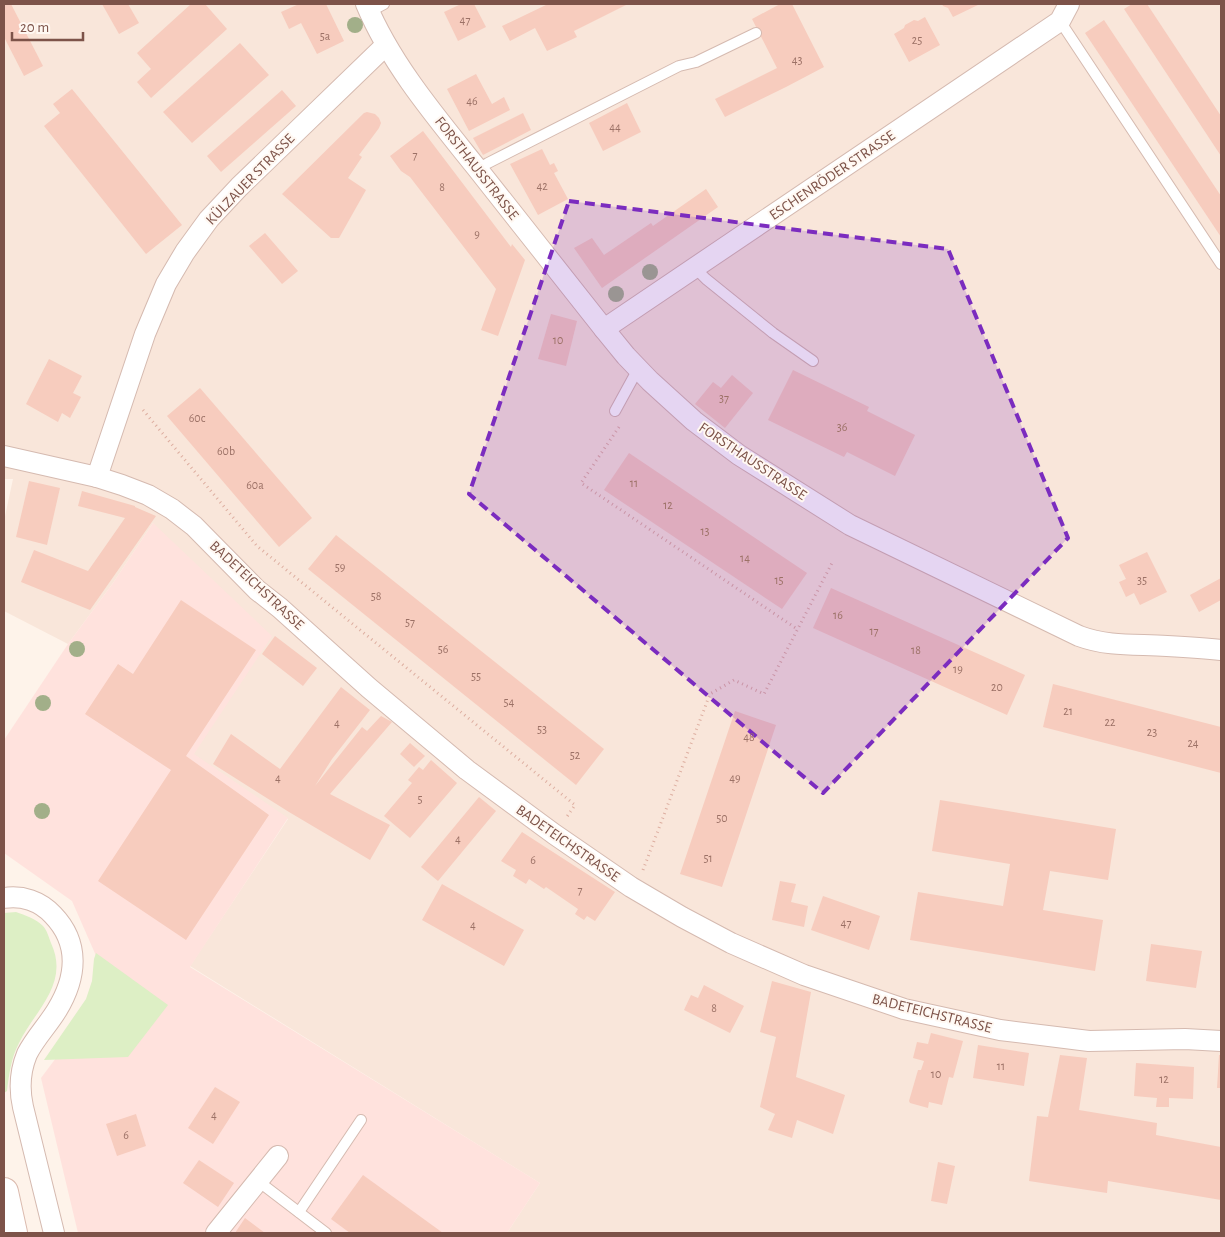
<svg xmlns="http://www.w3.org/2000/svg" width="1225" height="1237" font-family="'Alegreya Sans',sans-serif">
  <rect width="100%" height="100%" fill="#fef3ea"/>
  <polygon fill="#f9e6da" points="4,4 1221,4 1221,1233 507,1233 540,1183 190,966 288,819 193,754 153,523 113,583 68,644 4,611 4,521 13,479 4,479"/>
  <polygon fill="#ffe2dd" points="153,523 272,636 194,754 288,818 190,967 540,1183 507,1233 78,1233 41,1078 86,1018 97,958 72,901 4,853 4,740 68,644 113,583"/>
  <g fill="#ddefc5">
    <path d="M16,912C25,915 36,919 43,926C47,930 49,938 51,943C70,984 35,1010 19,1043C11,1058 9,1075 7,1091L4,1093V913Z"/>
    <polygon points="96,953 168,1005 128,1057 44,1060 86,999 92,981 94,959"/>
  </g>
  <g fill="#f7ccbe">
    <polygon points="4,4 11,4 43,66 24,76 4,37"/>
    <polygon points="102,4 128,4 139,23 119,34"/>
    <polygon points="191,4 205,4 227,29 151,98 137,82 151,69 137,53"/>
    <polygon points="299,4 326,4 344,41 317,54 301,23 289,29 281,12"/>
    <polygon points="461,4 474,4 486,27 458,41 444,12"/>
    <polygon points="548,4 628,4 574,31 577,37 547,51 535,28 510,41 502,26"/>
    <polygon points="780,4 792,4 824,67 786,87 725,117 715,99 777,68 752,19"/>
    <polygon points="942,4 980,4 953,17 948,8 943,6"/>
    <polygon points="1132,4 1147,4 1221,116 1221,156 1124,9"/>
    <polygon points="925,17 940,45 909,62 894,34 904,28 905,25 914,20 918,21"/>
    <polygon points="1104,20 1221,196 1221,237 1085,33"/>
    <polygon points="240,43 269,75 192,143 163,112"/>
    <polygon points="476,74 492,104 504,97 510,110 469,131 447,89"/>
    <polygon points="72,89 182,225 146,254 44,126 60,113 53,104"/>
    <polygon points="282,90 296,106 221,172 207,156"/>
    <polygon points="627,103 641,132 603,151 589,123"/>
    <polygon points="367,112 375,114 379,118 381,123 379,128 359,155 362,157 348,178 366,190 339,238 331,238 282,194 364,113"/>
    <polygon points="523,113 531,130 483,155 473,138"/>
    <polygon points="423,131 511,247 512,244 525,260 498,336 481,330 496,289 410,177 401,171 390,156"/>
    <polygon points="542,149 550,165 554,163 558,171 554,173 568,199 538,215 510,164"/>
    <polygon points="706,189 718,207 602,288 574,248 592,238 604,255 651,223 653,226"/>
    <polygon points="265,233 298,271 282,284 249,246"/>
    <polygon points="551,314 577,321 566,366 538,359"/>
    <polygon points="49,359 82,376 73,393 81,397 70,418 62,413 58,422 26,404"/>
    <polygon points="793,370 869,407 867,411 915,435 895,476 847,452 844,457 768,420"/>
    <polygon points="732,375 753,393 725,428 695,404 713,382 721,388"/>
    <polygon points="200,388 312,518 279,547 167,416"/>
    <polygon points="629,453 807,573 782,609 604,490"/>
    <polygon points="29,481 60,488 47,545 16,537"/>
    <polygon points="82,491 135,506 135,507 156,516 90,610 21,582 34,550 88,571 125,518 78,506"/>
    <polygon points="336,535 604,749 576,785 308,569"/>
    <polygon points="1147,552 1167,592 1140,605 1134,593 1126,597 1119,582 1126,579 1119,565"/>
    <polygon points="1221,578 1221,600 1199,612 1190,595"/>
    <polygon points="831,588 1025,675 1007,715 813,628"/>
    <polygon points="181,600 256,650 186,756 269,815 186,940 98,881 171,770 85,714 118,664 133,674"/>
    <polygon points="275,636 317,668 303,686 262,654"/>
    <polygon points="1053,684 1221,727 1221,773 1043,727"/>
    <polygon points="341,687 370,710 332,759 315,786 362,727 367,731 381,716 392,722 330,794 390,825 370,860 289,812 213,764 231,734 280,769"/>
    <polygon points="735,711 776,725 722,887 680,874"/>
    <polygon points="410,743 425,756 414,767 400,754"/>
    <polygon points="431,760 457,783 410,838 384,816 412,783 408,780 419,767 423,770"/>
    <polygon points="479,797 496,811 438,881 421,867"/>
    <polygon points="940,800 1116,829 1108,880 1050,871 1043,910 1103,920 1095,971 910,940 918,892 1003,906 1010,864 932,851"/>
    <polygon points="522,832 615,892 595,921 587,916 584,920 575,914 578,909 546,887 544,889 529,879 526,884 513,876 516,870 501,861"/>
    <polygon points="780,881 796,884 791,902 808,906 804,927 772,920"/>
    <polygon points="442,884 524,930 504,966 422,920"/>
    <polygon points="823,896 880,916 869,950 811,930"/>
    <polygon points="1151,944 1202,951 1196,988 1146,981"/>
    <polygon points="772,981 811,992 796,1077 845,1095 833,1134 797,1120 792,1138 768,1130 775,1114 760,1107 776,1037 760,1032"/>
    <polygon points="704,985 744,1006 730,1033 684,1010 691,995 698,998"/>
    <polygon points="931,1033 963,1041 953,1078 949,1077 942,1105 929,1102 928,1108 910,1103 909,1101 918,1070 921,1070 924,1061 913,1058 917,1042 928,1044"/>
    <polygon points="978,1045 1029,1053 1024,1086 973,1078"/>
    <polygon points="1060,1055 1087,1058 1079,1110 1157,1123 1156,1135 1221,1147 1221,1200 1108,1181 1107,1193 1029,1181 1037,1116 1048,1117"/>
    <polygon points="1219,1055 1221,1055 1221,1088 1217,1088"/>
    <polygon points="1136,1063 1194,1067 1193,1099 1169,1098 1169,1107 1156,1107 1157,1098 1134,1096"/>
    <polygon points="215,1087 240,1102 213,1144 188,1128"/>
    <polygon points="136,1114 146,1146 117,1156 106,1124"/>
    <polygon points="199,1160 234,1183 218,1207 183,1183"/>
    <polygon points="938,1162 955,1166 947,1204 931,1201"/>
    <polygon points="363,1175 443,1233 350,1233 331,1219"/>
    <polygon points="245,1218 265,1233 235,1233"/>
  </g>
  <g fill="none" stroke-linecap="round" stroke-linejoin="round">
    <defs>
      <g id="lane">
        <polyline points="369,12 384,4"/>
        <polyline points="1060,21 1221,264"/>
        <polyline points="478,169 488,163 679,66 696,62 756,33"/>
        <polyline points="694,267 706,279 773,333 813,361"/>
        <polyline points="615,411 638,369"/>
        <polyline points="258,1181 326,1233"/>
        <polyline points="299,1212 361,1120"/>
      </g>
      <g id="street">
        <path d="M366,4C391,64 436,117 476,167C519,221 561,275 604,329L626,356L650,381L694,421L739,455L850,525L1079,636C1109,647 1136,644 1167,646C1185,647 1203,648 1221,650"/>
        <polyline points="604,329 1060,21 1069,4"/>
        <polyline points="4,456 97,477 122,485 148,495 172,509 194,526 257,590 280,608 369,688 467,770 554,834 631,887 682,917 731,943 804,975 904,1009 1000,1030 1089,1041 1185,1039 1221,1041"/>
        <polyline points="97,477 145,334 166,284 185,252 209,219 239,187 386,45"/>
        <path d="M4,898C22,895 40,901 53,915C80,943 77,977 57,1010C48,1025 35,1038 27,1054C20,1071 19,1089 23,1107L54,1233"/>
        <polyline points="216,1233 278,1156"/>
      </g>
      <polyline id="secondary" points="4,1192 13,1233"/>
    </defs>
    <use href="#lane" stroke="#d5bab0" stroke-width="12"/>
    <use href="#street" stroke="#d5bab0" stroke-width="22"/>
    <use href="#secondary" stroke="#dbbbaf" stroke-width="30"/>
    <g stroke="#ddaea0" stroke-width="3" stroke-dasharray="1 4" stroke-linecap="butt">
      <polyline points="143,410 257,546 575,805 566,818"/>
      <polyline points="619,427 581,483 797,629"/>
      <polyline points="643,870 710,694 734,680 764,694 832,563"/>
    </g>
    <use href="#lane" stroke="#fff" stroke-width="10"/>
    <use href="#street" stroke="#fff" stroke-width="20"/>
    <use href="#secondary" stroke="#fff" stroke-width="28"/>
  </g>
  <g fill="#a2af89">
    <circle cx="355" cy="25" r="8"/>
    <circle cx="650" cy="272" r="8"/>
    <circle cx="616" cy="294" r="8"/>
    <circle cx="77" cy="649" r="8"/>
    <circle cx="43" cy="703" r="8"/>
    <circle cx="42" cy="811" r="8"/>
  </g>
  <path fill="#7b2cbf" fill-opacity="0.2" stroke="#7b2cbf" stroke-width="4" stroke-dasharray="10 6" stroke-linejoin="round" d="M569,201L948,249L1068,538L823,793L469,494Z"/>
  <g text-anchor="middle" stroke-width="4" stroke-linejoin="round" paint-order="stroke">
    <g font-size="12" fill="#9c7166">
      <text x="465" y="24">47</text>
      <text x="325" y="40">5a</text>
      <text x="917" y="44">25</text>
      <text x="797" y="64">43</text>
      <text x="472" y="105">46</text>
      <text x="615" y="131">44</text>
      <text x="415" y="159">7</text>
      <text x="542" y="190">42</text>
      <text x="442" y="191">8</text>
      <text x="477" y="238">9</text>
      <text x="558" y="344">10</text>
      <text x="724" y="402">37</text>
      <text x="197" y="422">60c</text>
      <text x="842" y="431">36</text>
      <text x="226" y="455">60b</text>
      <text x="634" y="487">11</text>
      <text x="255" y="489">60a</text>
      <text x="668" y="509">12</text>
      <text x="705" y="535">13</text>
      <text x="745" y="562">14</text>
      <text x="340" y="571">59</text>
      <text x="779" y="584">15</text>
      <text x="1142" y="584">35</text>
      <text x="376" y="600">58</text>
      <text x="838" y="619">16</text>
      <text x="410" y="626">57</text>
      <text x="874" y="635">17</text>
      <text x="443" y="653">56</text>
      <text x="916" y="654">18</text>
      <text x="958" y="673">19</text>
      <text x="476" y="680">55</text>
      <text x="997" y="691">20</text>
      <text x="509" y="706">54</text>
      <text x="1068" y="715">21</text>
      <text x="1110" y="726">22</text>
      <text x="337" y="727">4</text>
      <text x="542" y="733">53</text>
      <text x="1152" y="736">23</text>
      <text x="749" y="741">48</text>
      <text x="1193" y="747">24</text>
      <text x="575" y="759">52</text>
      <text x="278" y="782">4</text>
      <text x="735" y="782">49</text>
      <text x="420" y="803">5</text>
      <text x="722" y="822">50</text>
      <text x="458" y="843">4</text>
      <text x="708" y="862">51</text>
      <text x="533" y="864">6</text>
      <text x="580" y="894">7</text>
      <text x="846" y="927">47</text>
      <text x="473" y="929">4</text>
      <text x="714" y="1012">8</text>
      <text x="1001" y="1070">11</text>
      <text x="936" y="1078">10</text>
      <text x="1164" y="1083">12</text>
      <text x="214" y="1119">4</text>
      <text x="126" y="1139">6</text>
    </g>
    <g font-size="15" fill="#7d5349" stroke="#fff8f2">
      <text transform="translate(477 168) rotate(52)" y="5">FORSTHAUSSTRASSE</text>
      <text transform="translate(832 175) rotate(-34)" y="5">ESCHENRÖDER STRASSE</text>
      <text transform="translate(250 179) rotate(-46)" y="5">KÜLZAUER STRASSE</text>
      <text transform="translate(753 461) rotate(34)" y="5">FORSTHAUSSTRASSE</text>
      <text transform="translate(257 585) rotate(43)" y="5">BADETEICHSTRASSE</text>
      <text transform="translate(568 843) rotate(35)" y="5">BADETEICHSTRASSE</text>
      <text transform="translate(932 1013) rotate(14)" y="5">BADETEICHSTRASSE</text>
    </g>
  </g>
  <rect width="1225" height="1237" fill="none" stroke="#7d5349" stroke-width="10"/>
  <path d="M12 32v8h71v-8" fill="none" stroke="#7d5349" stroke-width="2.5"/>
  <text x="20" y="32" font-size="15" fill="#7d5349" stroke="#fff8f2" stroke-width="4" paint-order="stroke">20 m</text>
</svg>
